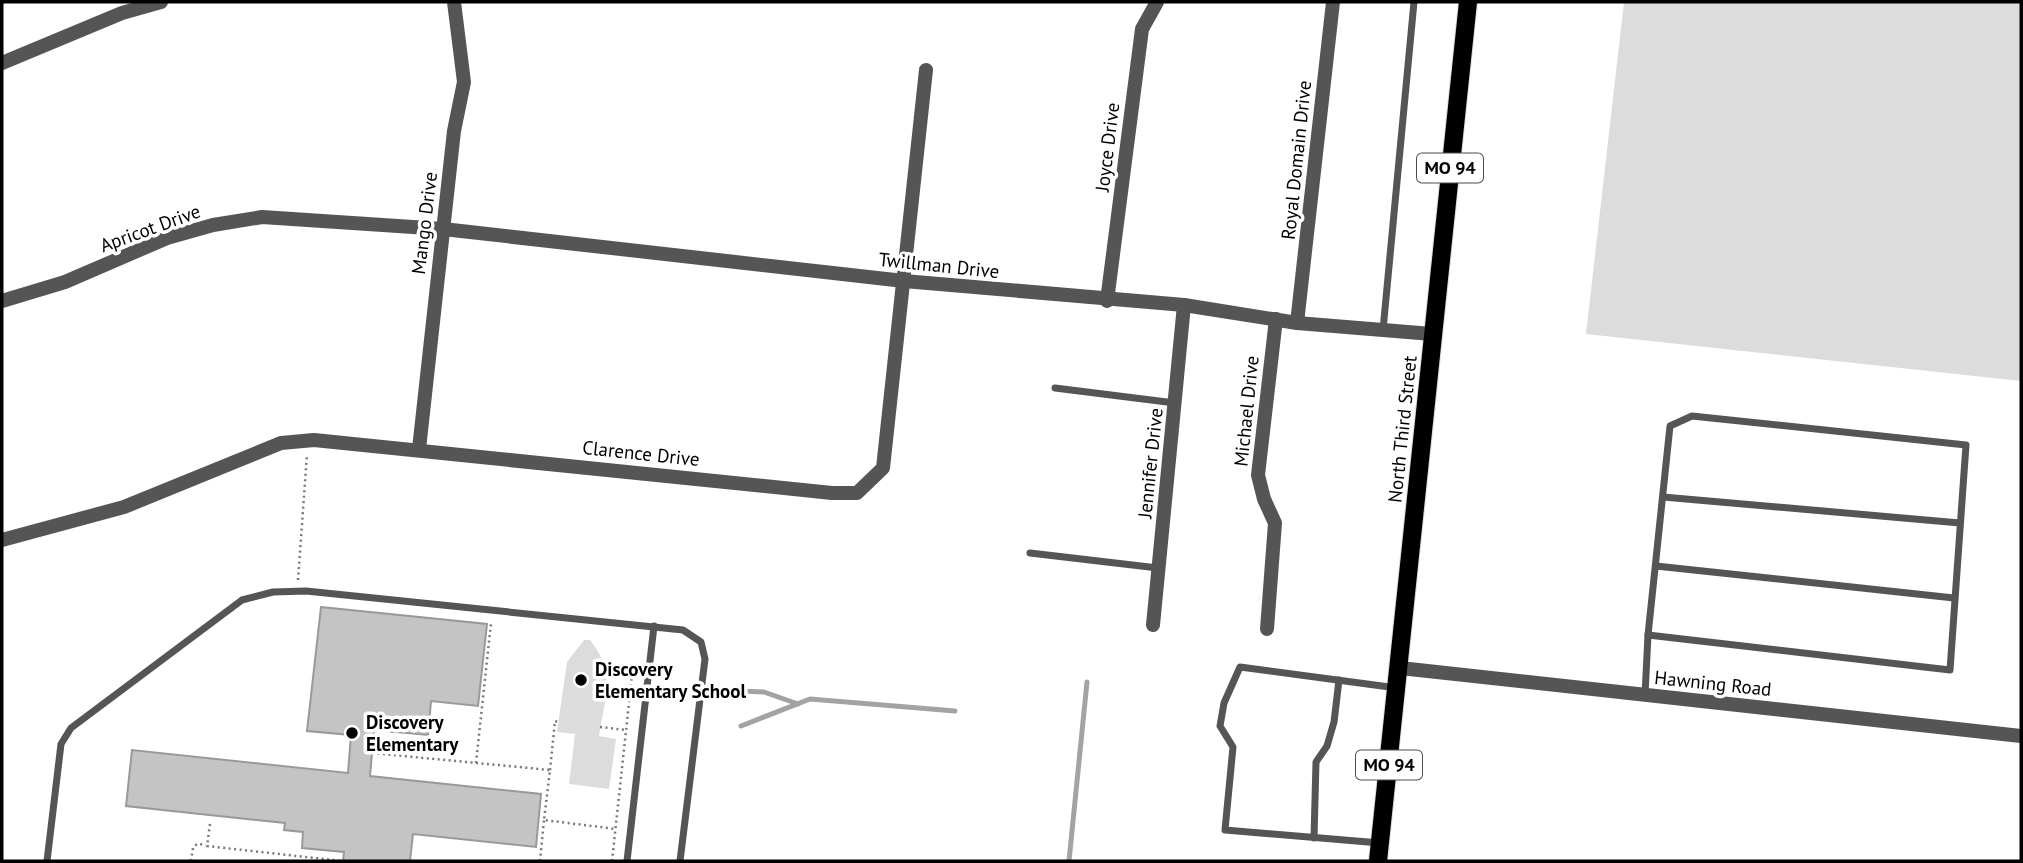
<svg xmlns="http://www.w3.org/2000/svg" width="2023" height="863" font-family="'PT Sans',sans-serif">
  <rect width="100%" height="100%" fill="#fff"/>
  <g fill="#dcdcdc">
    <polygon points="1624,2 2021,2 2021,381 1586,334"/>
    <path d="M584,640H590C617,674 605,696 599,736L616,739L609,789L569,784L575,734L557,732L567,662Z"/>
  </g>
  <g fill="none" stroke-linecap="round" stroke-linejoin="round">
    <g stroke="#a3a3a3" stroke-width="5">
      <polyline points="740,691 764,692 798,704"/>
      <polyline points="741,726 810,699 955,711"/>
      <polyline points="1069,861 1087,682"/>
    </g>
  </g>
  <polygon fill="#c4c4c4" stroke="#999" stroke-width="2" points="321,607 487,624 478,706 431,701 428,735 374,730 370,776 541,794 536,847 413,834 410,861 343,861 344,852 302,848 303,832 284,830 285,823 126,806 132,750 348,773 351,735 307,731"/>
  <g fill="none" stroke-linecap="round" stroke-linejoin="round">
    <defs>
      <polyline id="primary" points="1378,861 1468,2"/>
    </defs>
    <use href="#primary" stroke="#dbdbdb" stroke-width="20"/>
    <g stroke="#777" stroke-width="2.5" stroke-dasharray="2 3.5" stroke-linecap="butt">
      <polyline points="298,580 307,454"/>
      <polyline points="600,727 626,730"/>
      <polyline points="372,753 550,770 544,820 616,829"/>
      <polyline points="476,763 491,623"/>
      <polyline points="550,770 555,721 558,722"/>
      <polyline points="210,824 207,846 342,861"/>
      <polyline points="191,861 193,848 197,844 206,845"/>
      <polyline points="540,861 544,820"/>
      <polyline points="612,861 632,675"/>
    </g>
    <g stroke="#555" stroke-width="7">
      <polyline points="1383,330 1414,2"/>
      <polyline points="1055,388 1175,403"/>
      <polygon points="1692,416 1966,445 1950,670 1648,635 1670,426"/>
      <polyline points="1663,497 1960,523"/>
      <polyline points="1030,553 1158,568"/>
      <polyline points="1656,566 1954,598"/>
      <polyline points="1645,695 1648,635"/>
      <polyline points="1314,838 1316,762 1327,746 1334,722 1339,680"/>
      <polyline points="1380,843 1225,830 1233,747 1220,726 1224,703 1240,667 1397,688"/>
      <polyline points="47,861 61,744 71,728 242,600 273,592 306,591 683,630 701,642 705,659 680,861"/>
      <polyline points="627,861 654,626"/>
    </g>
    <g stroke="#555" stroke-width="14">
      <polyline points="2,63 122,13 161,2"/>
      <polyline points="2,301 65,282 167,238 213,225 262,217 443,229 904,281 1184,305 1297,323 1432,334"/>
      <polyline points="1107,301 1142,29 1157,2"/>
      <polyline points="1297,323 1333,2"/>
      <polyline points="419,449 454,131 464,82 454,2"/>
      <polyline points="2,540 124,507 281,443 314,440 832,493 857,493 883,468 926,70"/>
      <polyline points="1153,625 1184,305"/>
      <polyline points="1267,629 1275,523 1264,499 1258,475 1276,319"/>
      <polyline points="1400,668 2021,736"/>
    </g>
    <use href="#primary" stroke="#000" stroke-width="18"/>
  </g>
  <g fill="#000" stroke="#fff" stroke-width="2.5">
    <circle cx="581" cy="680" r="7"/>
    <circle cx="352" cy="733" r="7"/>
  </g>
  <g text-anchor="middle" stroke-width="7" stroke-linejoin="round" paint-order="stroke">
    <g fill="#fff" stroke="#4c4c4c" stroke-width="2">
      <rect x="1417" y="153.5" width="66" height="29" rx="5"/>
      <rect x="1356" y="750.5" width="66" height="29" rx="5"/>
    </g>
    <g font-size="18" font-weight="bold" fill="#000">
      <text x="1450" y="174">MO 94</text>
      <text x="1389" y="771">MO 94</text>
    </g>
    <g font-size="19" fill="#000" stroke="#fff">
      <text transform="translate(1107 147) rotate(-83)" y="7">Joyce Drive</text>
      <text transform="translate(1296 160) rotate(-84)" y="7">Royal Domain Drive</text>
      <text transform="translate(424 223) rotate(-83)" y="7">Mango Drive</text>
      <text transform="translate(150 228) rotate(-20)" y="7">Apricot Drive</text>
      <text transform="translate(939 265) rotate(6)" y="7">Twillman Drive</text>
      <text transform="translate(1246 411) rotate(-84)" y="7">Michael Drive</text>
      <text transform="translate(1402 429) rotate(-84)" y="7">North Third Street</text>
      <text transform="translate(641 453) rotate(6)" y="7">Clarence Drive</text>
      <text transform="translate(1150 463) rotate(-84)" y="7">Jennifer Drive</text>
      <text transform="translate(1713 683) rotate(6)" y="7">Hawning Road</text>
    </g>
    <g font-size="19" font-weight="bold" fill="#000" stroke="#fff" text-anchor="start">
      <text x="595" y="676">Discovery<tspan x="595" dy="22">Elementary School</tspan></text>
      <text x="366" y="729">Discovery<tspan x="366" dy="22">Elementary</tspan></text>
    </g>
  </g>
  <rect width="2023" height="863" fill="none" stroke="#000000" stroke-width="7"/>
</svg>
